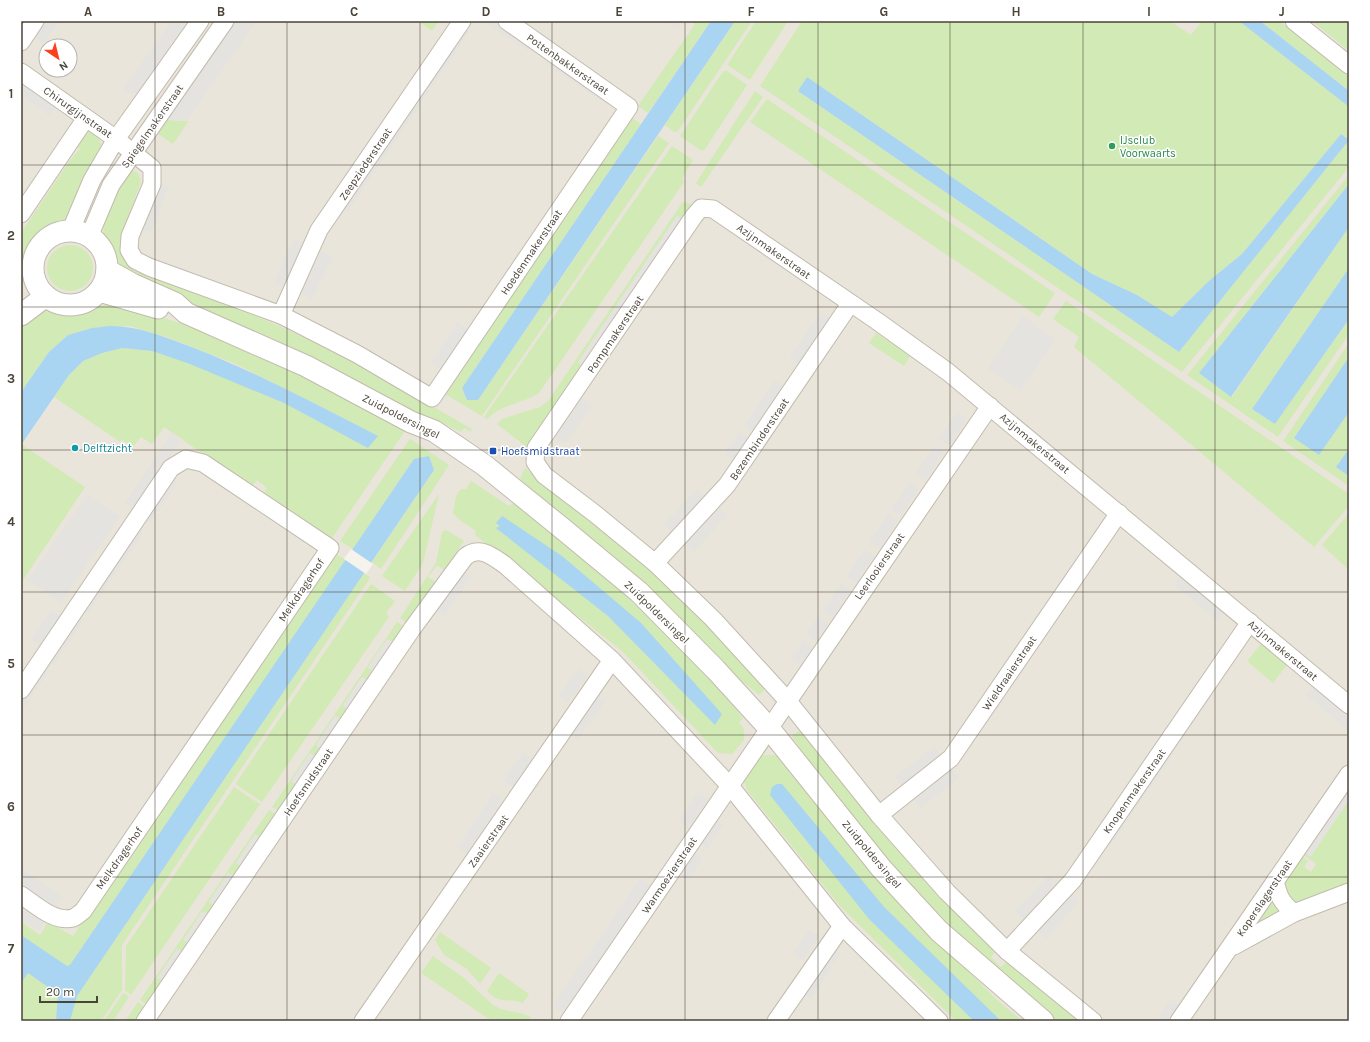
<svg xmlns="http://www.w3.org/2000/svg" width="1370" height="1042" font-family="Karla,sans-serif">
  <rect width="100%" height="100%" fill="#f6f3ec"/>
  <path fill="#eae5da" fill-rule="evenodd" d="M21,21H1349V1021H21ZM46,46H70V70H46Z"/>
  <polygon fill="#e6e2dd" points="667,21 683,21 678,29"/>
  <g fill="#d2eab5">
    <polygon points="418,21 439,21 432,31"/>
    <polygon points="695,21 711,21 648,113 638,106 693,27"/>
    <polygon points="735,21 752,21 678,131 674,132 665,125"/>
    <polygon points="756,21 788,21 750,80 727,65"/>
    <polygon points="802,21 1170,21 1191,35 1202,21 1239,21 1347,105 1349,105 1349,140 1341,134 1242,254 1210,280 1172,317 1137,295 1092,274 807,77 798,91 1179,352 1349,140 1349,167 1182,372 760,86"/>
    <polygon points="1260,21 1279,21 1349,76 1349,91"/>
    <polygon points="1312,21 1349,21 1349,51"/>
    <polygon points="726,70 747,85 705,149 702,151 680,136 722,73"/>
    <polygon points="755,91 763,97 701,187 696,183"/>
    <polygon points="767,99 1055,293 1039,317 750,122"/>
    <polygon points="631,117 641,124 462,388 467,400 478,400 658,136 669,143 482,416 443,393"/>
    <polygon points="167,120 187,121 188,122 173,144 158,134"/>
    <path d="M88,131C98,136 102,140 101,152L66,220L41,234L32,245L26,257L24,271L21,280V233L71,159L80,149L72,142L79,133Z"/>
    <path d="M672,146L693,160L682,179L684,182L539,393C522,404 502,404 487,419L484,417Z"/>
    <polygon points="132,170 138,173 141,182 121,235 120,247 126,260 286,329 364,367 472,429 471,432 464,428 461,432 440,422 413,412 197,310 119,267 104,235 103,225 104,214 125,173"/>
    <polygon points="1349,175 1349,184 1199,373 1232,397 1349,227 1349,268 1252,409 1275,424 1349,319 1349,334 1278,437 1187,375"/>
    <polygon points="685,202 694,206 684,220 677,216 578,362 585,367 529,449 497,424 502,419 540,407 548,401 682,203"/>
    <circle cx="70" cy="268" r="23"/>
    <polygon points="1066,301 1349,494 1349,506 1314,547 1074,347 1079,337 1053,319"/>
    <path d="M109,303C215,327 311,377 405,431L330,541L262,495L267,488L257,480L251,487L164,427L152,444L141,437L133,447L122,440L120,442L54,397L69,375L83,361L102,353L122,348L152,351L190,363L284,403L324,424L378,436L236,364L169,338L130,326L92,328L68,335L49,352L21,392V324C44,303 53,315 79,313C90,312 99,306 109,303Z"/>
    <polygon points="876,333 910,356 904,366 869,343"/>
    <polygon points="1349,343 1349,357 1294,438 1319,455 1349,412 1349,449 1337,467 1349,476 1349,486 1283,441"/>
    <polygon points="410,439 449,465 381,569 372,562 434,470 414,459 353,549 340,541"/>
    <polygon points="21,444 85,487 23,580 21,579"/>
    <polygon points="525,468 651,570 707,625 766,688 759,695 736,676 663,603 528,487 520,478"/>
    <path d="M471,481L509,506L514,503C594,566 687,634 743,719L739,722L744,730V740L732,754L718,753L622,651L475,535L476,531L457,518L453,513L456,496L461,489H466Z"/>
    <polygon points="439,494 423,563 405,591 382,576"/>
    <polygon points="1349,513 1349,570 1322,545"/>
    <polygon points="446,530 464,541 444,570 437,565 428,577 436,582 407,623 400,618 436,563 442,532"/>
    <polygon points="334,553 346,560 70,965 67,967 21,935 21,922 40,935 48,922 73,936"/>
    <polygon points="364,573 370,577 368,581 122,945 122,990 101,1021 21,1021 21,973 28,962 81,990"/>
    <polygon points="371,584 395,601 386,613 389,617 262,802 237,785 236,783"/>
    <polygon points="397,622 405,627 394,643 387,639 368,667 374,672 368,681 362,677 343,705 349,710 342,720 335,716 316,745 322,749 316,757 310,753 292,781 297,785 280,812 272,807"/>
    <polygon points="1261,644 1287,665 1273,683 1247,661"/>
    <polygon points="802,729 877,826 920,876 996,951 991,957 1001,967 1007,961 1080,1021 1055,1021 999,975 900,874 810,764 792,736"/>
    <polygon points="761,755 775,755 785,762 894,897 999,1002 1023,1021 956,1021 840,906 747,790 743,778"/>
    <polygon points="234,787 260,804 131,995 125,990 126,946"/>
    <path d="M1349,800V878L1347,879L1349,885L1296,904C1272,892 1293,871 1302,857L1308,861L1304,867L1311,872L1316,864L1304,855L1305,853L1311,856Z"/>
    <polygon points="269,810 277,815 261,839 255,835 236,863 242,867 235,877 228,873 209,902 215,906 209,915 202,911 184,940 190,944 184,953 177,949 157,978 164,982 148,1005 140,1000"/>
    <polygon points="1273,900 1283,913 1255,928"/>
    <polygon points="440,932 491,968 480,984 466,968 444,955 435,940"/>
    <polygon points="433,956 464,978 493,1005 501,1009 524,1014 531,1017 528,1021 500,1021 495,1018 492,1021 421,973"/>
    <path d="M499,973L529,994L523,1003C508,997 500,1005 487,991Z"/>
    <polygon points="123,993 129,997 113,1021 104,1021"/>
    <polygon points="138,1002 146,1008 137,1021 125,1021"/>
  </g>
  <g fill="#e5e3e0">
    <polygon points="45,21 59,21 44,43 34,37"/>
    <polygon points="171,21 191,21 143,95 122,92"/>
    <polygon points="234,21 256,21 187,121 167,120"/>
    <polygon points="489,21 493,21 531,47 528,51 487,24"/>
    <polygon points="465,30 469,32 348,211 344,209"/>
    <polygon points="552,61 605,97 602,101 549,66"/>
    <polygon points="21,81 57,106 50,116 21,95"/>
    <polygon points="157,182 169,186 151,233 139,229"/>
    <polygon points="677,216 684,220 585,367 578,362"/>
    <polygon points="294,239 306,244 286,288 274,283"/>
    <polygon points="321,251 333,256 312,299 301,294"/>
    <polygon points="821,312 831,319 800,364 790,357"/>
    <polygon points="1023,316 1055,339 1020,391 987,368"/>
    <polygon points="457,323 469,330 442,370 431,362"/>
    <polygon points="775,380 785,387 754,432 744,425"/>
    <polygon points="582,398 592,405 565,444 555,437"/>
    <polygon points="957,412 967,418 949,445 939,439"/>
    <polygon points="172,432 182,439 134,510 125,503"/>
    <polygon points="739,432 749,438 734,461 724,454"/>
    <polygon points="934,446 944,452 926,479 916,473"/>
    <polygon points="173,479 178,482 150,522 145,519"/>
    <polygon points="910,482 919,488 901,516 891,509"/>
    <polygon points="697,489 706,497 673,533 664,525"/>
    <polygon points="87,495 120,516 61,603 28,580"/>
    <polygon points="718,507 727,515 694,552 685,543"/>
    <polygon points="888,514 898,521 880,548 869,542"/>
    <polygon points="138,530 143,533 88,613 84,610"/>
    <polygon points="864,549 874,556 856,583 846,577"/>
    <polygon points="462,571 471,577 444,617 435,610"/>
    <polygon points="1181,576 1225,612 1217,620 1174,585"/>
    <polygon points="841,583 851,590 833,617 823,610"/>
    <polygon points="51,610 62,617 42,646 31,639"/>
    <polygon points="79,617 84,620 54,664 49,661"/>
    <polygon points="818,617 828,624 816,641 806,635"/>
    <polygon points="388,639 394,643 374,672 368,668"/>
    <polygon points="803,640 812,647 801,665 791,658"/>
    <polygon points="579,668 588,675 568,702 559,696"/>
    <polygon points="44,669 48,672 21,712 21,702"/>
    <polygon points="362,677 368,681 349,710 343,706"/>
    <polygon points="1314,686 1349,716 1348,730 1306,695"/>
    <polygon points="1210,690 1214,693 1110,846 1107,844"/>
    <polygon points="596,695 605,701 578,740 569,733"/>
    <polygon points="335,716 342,720 322,749 316,745"/>
    <polygon points="934,747 941,757 903,787 895,777"/>
    <polygon points="523,752 532,759 513,787 503,780"/>
    <polygon points="310,753 316,757 297,785 291,781"/>
    <polygon points="951,768 959,778 920,808 913,798"/>
    <polygon points="1349,788 1349,800 1310,857 1305,853"/>
    <polygon points="698,792 708,799 689,829 679,822"/>
    <polygon points="493,793 503,799 467,853 457,847"/>
    <polygon points="715,819 724,825 708,849 699,842"/>
    <polygon points="255,834 261,839 242,867 236,863"/>
    <polygon points="692,851 703,858 688,880 678,873"/>
    <polygon points="21,869 63,897 55,908 21,885"/>
    <polygon points="229,873 235,877 215,906 209,902"/>
    <polygon points="1049,875 1058,883 1025,920 1015,911"/>
    <polygon points="640,878 651,885 563,1013 553,1006"/>
    <polygon points="1070,893 1079,901 1046,939 1036,930"/>
    <polygon points="21,904 46,921 39,931 21,919"/>
    <polygon points="203,911 209,915 190,944 183,940"/>
    <polygon points="809,930 819,936 803,960 793,953"/>
    <polygon points="831,947 841,954 811,999 801,993"/>
    <polygon points="177,949 184,953 164,982 157,978"/>
    <polygon points="1170,1000 1181,1007 1172,1021 1156,1021"/>
  </g>
  <g fill="#a9d4f2">
    <polygon points="711,21 735,21 478,400 467,400 462,388"/>
    <polygon points="1239,21 1260,21 1349,91 1349,105 1348,106"/>
    <polygon points="807,77 1092,274 1137,295 1172,317 1210,280 1242,254 1341,134 1349,140 1179,352 798,91"/>
    <polygon points="1349,184 1349,227 1231,397 1199,373"/>
    <polygon points="1349,268 1349,319 1275,424 1252,409"/>
    <path d="M110,326C140,326 167,338 194,348C258,373 317,405 378,436L368,448L284,403L190,364L152,351L122,348L102,353L83,361L69,375L21,445V392L49,352L68,335L92,328Z"/>
    <polygon points="1349,357 1349,412 1319,455 1294,438"/>
    <polygon points="1349,449 1349,476 1336,467"/>
    <polygon points="429,456 434,470 77,996 70,1021 56,1021 58,994 28,973 21,983 21,935 67,966 70,965 414,459"/>
    <polygon points="502,516 562,556 641,623 722,714 715,725 608,616 496,528 500,526 496,523"/>
    <polygon points="777,784 782,784 884,907 1001,1021 974,1021 869,919 770,795 772,787"/>
  </g>
  <polygon fill="#f6f3ec" points="351,549 373,564 366,574 344,559"/>
  <g fill="none" stroke-linecap="round" stroke-linejoin="round">
    <defs>
      <g id="minor">
        <polyline points="1294,21 1349,65"/>
        <polyline points="21,42 35,21"/>
        <polyline points="21,72 116,139 152,168 152,184 130,236 129,250 135,260 149,267 281,315 357,354 432,398 629,107 507,21"/>
        <polyline points="21,214 86,118"/>
        <polyline points="70,232 92,180 116,139 200,21"/>
        <polyline points="89,237 111,185 225,21"/>
        <polyline points="281,315 319,230 462,21"/>
        <polyline points="655,563 727,485 850,304"/>
        <path d="M21,690L171,468L186,459L203,463L330,548L83,911C80,913 76,917 73,918C54,923 35,904 21,895"/>
        <polyline points="879,815 951,758 1119,513"/>
        <path d="M1275,881C1279,897 1281,902 1294,913"/>
        <polyline points="1234,946 1294,913 1349,892"/>
        <polyline points="1007,951 1073,880 1250,622"/>
        <path d="M145,1021L412,629L465,557C479,545 492,556 505,565L612,660L730,786L842,926L939,1021"/>
        <polyline points="363,1021 612,660"/>
        <polyline points="569,1021 990,406"/>
        <polyline points="776,1021 842,926"/>
        <polyline points="1093,1021 1007,951 947,892 879,815 787,700 713,619 655,563 594,513 544,475 535,462 536,448 694,216 701,208 713,209 877,321 948,372 1349,705"/>
        <polyline points="1179,1021 1349,774"/>
      </g>
      <g id="tertiary">
        <circle cx="70" cy="268" r="37"/>
        <polyline points="107,270 132,284 175,303 186,313 306,366 411,422 434,431 484,465 563,529 639,592 716,670 768,727 881,868 939,931 1043,1021"/>
        <polyline points="99,291 158,308"/>
        <polyline points="21,315 46,296"/>
      </g>
    </defs>
    <use href="#minor" stroke="#c2bbae" stroke-width="19"/>
    <use href="#tertiary" stroke="#c2bbae" stroke-width="23"/>
    <use href="#minor" stroke="#fff" stroke-width="17"/>
    <use href="#tertiary" stroke="#fff" stroke-width="21"/>
  </g>
  <path fill="none" stroke="#4b4439" stroke-width="1" stroke-opacity="0.55" d="M155,21V1021M287,21V1021M420,21V1021M552,21V1021M685,21V1021M818,21V1021M950,21V1021M1083,21V1021M1215,21V1021M21,165H1349M21,307H1349M21,450H1349M21,592H1349M21,735H1349M21,877H1349"/>
  <circle fill="#2e9e5b" stroke="#fff" stroke-width="1.5" cx="1112" cy="146" r="4"/>
  <circle fill="#0f9aa8" stroke="#fff" stroke-width="1.5" cx="75" cy="448" r="4"/>
  <rect fill="#1a4fb4" stroke="#fff" stroke-width="1.5" x="489" y="447" width="8" height="8" rx="2"/>
  <g text-anchor="middle" stroke-width="3" stroke-linejoin="round" paint-order="stroke">
    <g font-size="11" fill="#4b4439" stroke="#fff">
      <text transform="translate(568 64) rotate(35)" y="4">Pottenbakkerstraat</text>
      <text transform="translate(78 112) rotate(35)" y="4">Chirurgijnstraat</text>
      <text transform="translate(152 126) rotate(-55)" y="4">Spiegelmakerstraat</text>
      <text transform="translate(365 164) rotate(-56)" y="4">Zeepziederstraat</text>
      <text transform="translate(774 251) rotate(35)" y="4">Azijnmakerstraat</text>
      <text transform="translate(531 252) rotate(-56)" y="4">Hoedenmakerstraat</text>
      <text transform="translate(615 334) rotate(-56)" y="4">Pompmakerstraat</text>
      <text transform="translate(401 416) rotate(27)" y="4">Zuidpoldersingel</text>
      <text transform="translate(759 439) rotate(-56)" y="4">Bezembinderstraat</text>
      <text transform="translate(1035 443) rotate(40)" y="4">Azijnmakerstraat</text>
      <text transform="translate(879 566) rotate(-55)" y="4">Leerlooierstraat</text>
      <text transform="translate(301 590) rotate(-56)" y="4">Melkdragerhof</text>
      <text transform="translate(657 612) rotate(44)" y="4">Zuidpoldersingel</text>
      <text transform="translate(1283 650) rotate(40)" y="4">Azijnmakerstraat</text>
      <text transform="translate(1009 673) rotate(-56)" y="4">Wieldraaierstraat</text>
      <text transform="translate(308 782) rotate(-56)" y="4">Hoefsmidstraat</text>
      <text transform="translate(1134 791) rotate(-55)" y="4">Knopenmakerstraat</text>
      <text transform="translate(488 841) rotate(-55)" y="4">Zaaierstraat</text>
      <text transform="translate(872 854) rotate(50)" y="4">Zuidpoldersingel</text>
      <text transform="translate(119 858) rotate(-55)" y="4">Melkdragerhof</text>
      <text transform="translate(669 875) rotate(-56)" y="4">Warmoezierstraat</text>
      <text transform="translate(1264 898) rotate(-56)" y="4">Koperslagerstraat</text>
    </g>
    <g font-size="11" fill="#27864d" stroke="#fff" text-anchor="start">
      <text x="1120" y="144">IJsclub<tspan x="1120" dy="13">Voorwaarts</tspan></text>
    </g>
    <g font-size="11" fill="#0d838f" stroke="#fff" text-anchor="start">
      <text x="83" y="452">Delftzicht</text>
    </g>
    <g font-size="11" fill="#164399" stroke="#fff" text-anchor="start">
      <text x="501" y="455">Hoefsmidstraat</text>
    </g>
  </g>
  <rect width="1370" height="1042" fill="none" stroke="#ffffff" stroke-width="44"/>
  <g transform="translate(58 58) rotate(145)"><circle r="19" fill="#ffffff" stroke="#b7b4b0"/>
  <path d="M0-3L7 15L0 10L-7 15Z" fill="#fc3f1d"/>
  <text y="-6" font-size="11" font-weight="bold" text-anchor="middle" fill="#4b4439">N</text>
  </g>
  <path d="M40 996v6h57v-6" fill="none" stroke="#4b4439" stroke-width="2"/>
  <text x="46" y="996" font-size="12" fill="#4b4439" stroke="#ffffff" stroke-width="3" paint-order="stroke">20 m</text>
  <rect x="22" y="22" width="1326" height="998" fill="none" stroke="#4b4439" stroke-width="1.5"/>
  <g font-size="13" text-anchor="middle" font-weight="bold" fill="#4b4439">
    <text x="88" y="16">A</text>
    <text x="221" y="16">B</text>
    <text x="354" y="16">C</text>
    <text x="486" y="16">D</text>
    <text x="619" y="16">E</text>
    <text x="751" y="16">F</text>
    <text x="884" y="16">G</text>
    <text x="1016" y="16">H</text>
    <text x="1149" y="16">I</text>
    <text x="1282" y="16">J</text>
    <text x="11" y="98">1</text>
    <text x="11" y="240">2</text>
    <text x="11" y="383">3</text>
    <text x="11" y="526">4</text>
    <text x="11" y="668">5</text>
    <text x="11" y="811">6</text>
    <text x="11" y="953">7</text>
  </g>
</svg>
